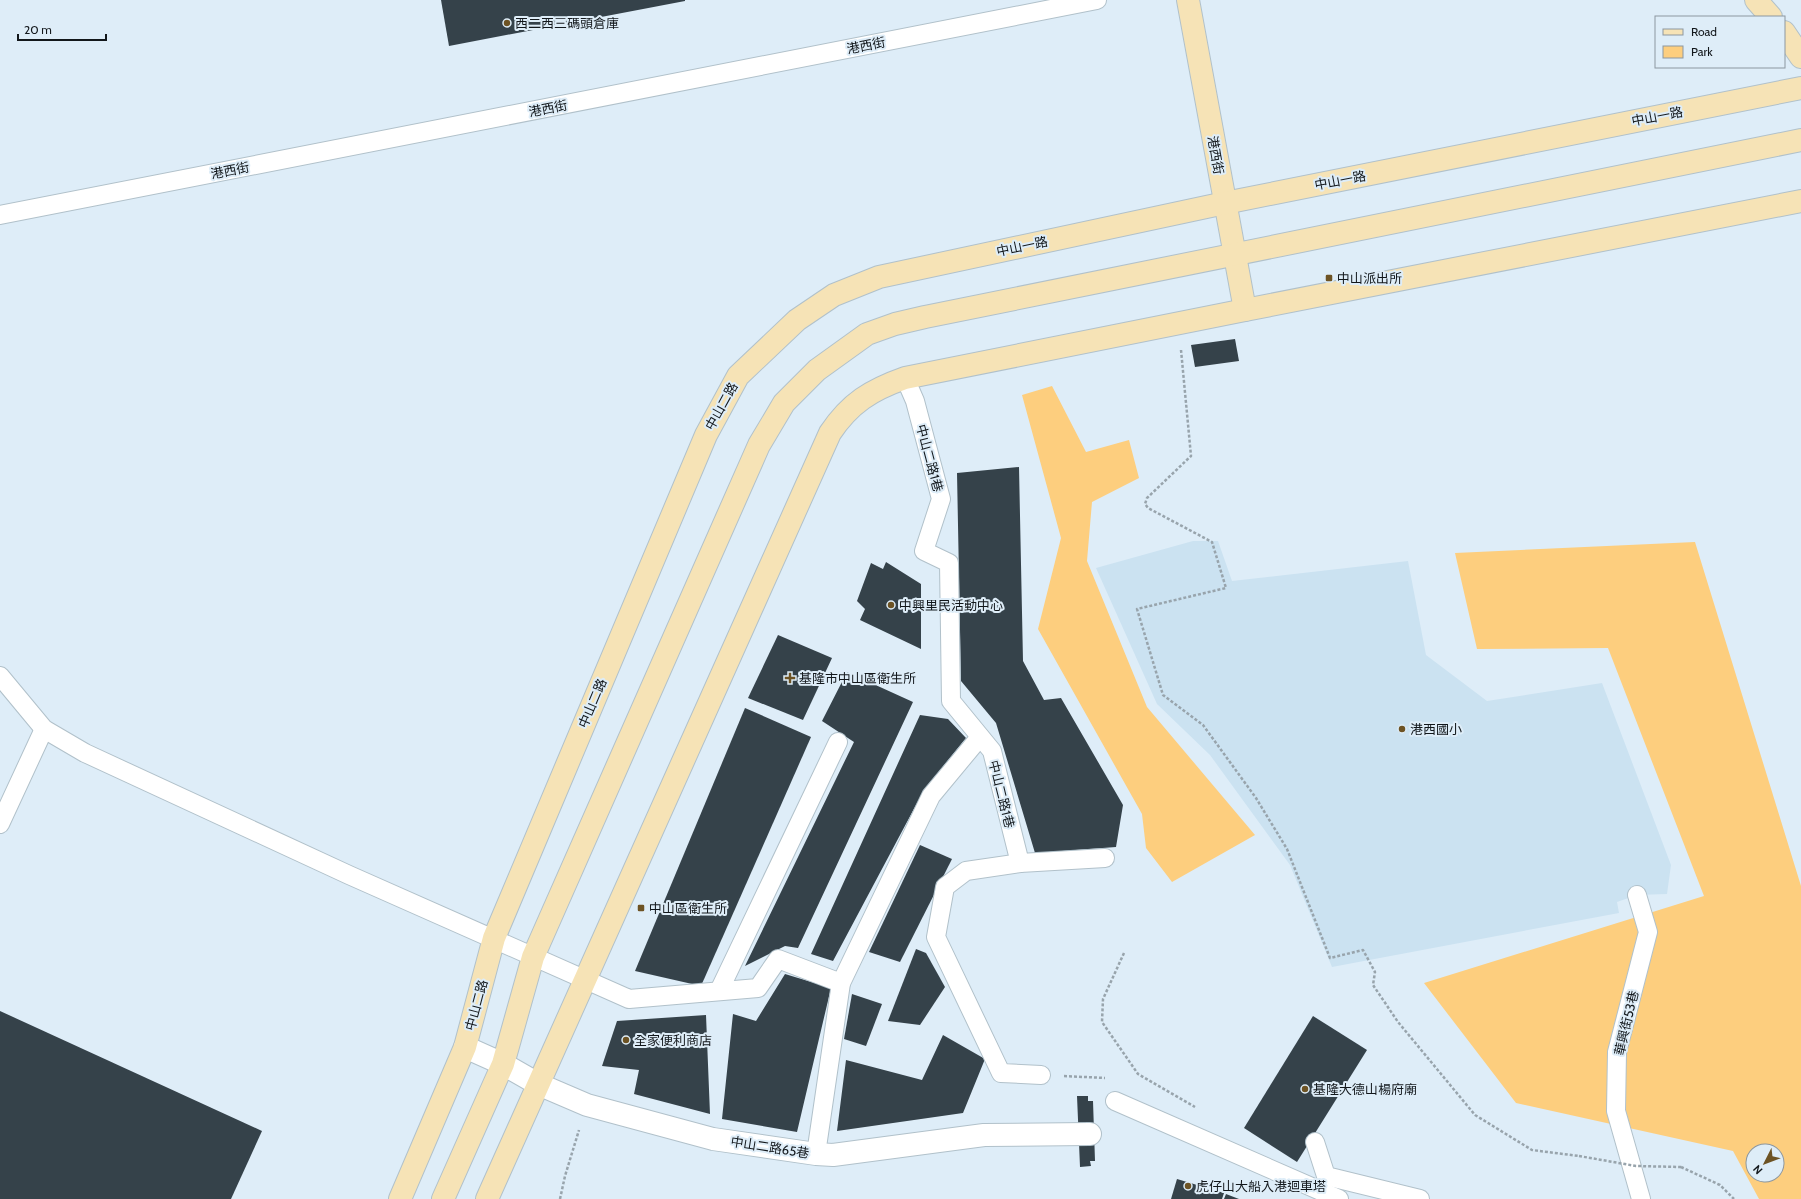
<svg xmlns="http://www.w3.org/2000/svg" width="1801" height="1199" font-family="Cabin,'Noto Sans TC',sans-serif">
  <rect width="100%" height="100%" fill="#deedf8"/>
  <polygon fill="#cbe2f1" points="1193,541 1218,541 1232,581 1408,561 1426,655 1487,701 1602,683 1671,865 1667,894 1637,895 1617,902 1619,913 1332,967 1290,865 1210,755 1157,704 1096,568"/>
  <g fill="#fdce7e" fill-rule="evenodd">
    <polygon points="1052,386 1086,452 1129,440 1139,478 1092,502 1087,561 1147,707 1255,835 1172,882 1146,848 1142,814 1038,629 1061,538 1022,395"/>
    <path d="M1695,542L1801,886V1199H1759L1733,1151L1516,1103L1424,983L1704,896L1608,648L1477,649L1455,553ZM1753,1151H1777V1175H1753Z"/>
  </g>
  <g fill="#35424a">
    <polygon points="441,0 685,0 685,1 449,46"/>
    <polygon points="1235,339 1239,361 1195,367 1191,345"/>
    <polygon points="1019,467 1023,661 1044,700 1061,698 1123,805 1116,847 1035,853 996,723 961,681 957,473"/>
    <polygon points="886,562 921,584 921,649 860,620 865,609 857,601 871,563 883,569"/>
    <polygon points="778,635 832,658 803,720 748,698"/>
    <polygon points="847,672 913,702 798,948 785,946 745,966 854,742 822,721"/>
    <polygon points="745,708 811,737 701,986 635,971"/>
    <polygon points="920,715 948,719 966,738 924,790 833,961 811,954"/>
    <polygon points="920,845 952,859 900,962 869,952"/>
    <polygon points="916,949 926,953 945,987 920,1025 888,1021"/>
    <polygon points="785,974 831,988 797,1132 722,1119 733,1014 756,1021"/>
    <polygon points="852,994 882,1004 866,1046 844,1039"/>
    <polygon points="0,1011 262,1131 231,1199 0,1199"/>
    <polygon points="706,1015 710,1114 634,1094 639,1070 602,1066 617,1021"/>
    <polygon points="1313,1016 1367,1050 1297,1162 1244,1128"/>
    <polygon points="943,1035 985,1059 963,1113 837,1131 846,1060 922,1080"/>
    <polygon points="1077,1096 1088,1096 1088,1101 1093,1101 1095,1161 1090,1161 1091,1166 1080,1167"/>
    <polygon points="1177,1179 1224,1193 1222,1199 1171,1199"/>
    <polygon points="1226,1194 1239,1199 1224,1199"/>
  </g>
  <g fill="none" stroke-linecap="round" stroke-linejoin="round">
    <defs>
      <g id="lane">
        <polyline points="0,215 1097,0"/>
        <polyline points="905,378 915,401 941,499 924,551 949,563 951,701 992,751 1020,863"/>
        <polyline points="0,676 44,729 85,753 349,875 629,999 758,988 778,959 841,983"/>
        <polyline points="0,824 44,729"/>
        <polyline points="1637,895 1648,932 1617,1052 1616,1111 1641,1199"/>
        <polyline points="719,991 838,742"/>
        <polyline points="1041,1075 1001,1073 936,937 945,887 966,871 1020,863 1105,858"/>
        <polyline points="1115,1101 1339,1199"/>
        <polyline points="1315,1142 1326,1176 1420,1199"/>
        <polyline points="816,1154 841,983 931,796 980,737"/>
      </g>
      <polyline id="street" points="465,1047 503,1064 538,1084 587,1105 713,1139 816,1154 833,1155 984,1135 1090,1134"/>
      <g id="secondary">
        <polyline points="1188,0 1245,310"/>
        <polyline points="1756,0 1771,17"/>
        <polyline points="1784,32 1801,57"/>
        <polyline points="400,1199 465,1047 494,938 706,435 738,376 797,320 834,295 879,277 1225,203 1801,88"/>
        <polyline points="443,1199 503,1064 533,957 759,445 784,403 817,370 867,334 895,324 925,317 1801,140"/>
        <path d="M487,1199L830,433C850,403 871,390 905,378L1245,310L1801,201"/>
      </g>
    </defs>
    <use href="#lane" stroke="#b1c1ca" stroke-width="20"/>
    <use href="#street" stroke="#b1c1ca" stroke-width="24"/>
    <use href="#secondary" stroke="#b1c1ca" stroke-width="24"/>
    <g stroke="#98a4ac" stroke-width="2.5" stroke-dasharray="3 2" stroke-linecap="butt">
      <polyline points="1181,350 1191,456 1147,498 1145,504 1148,508 1212,542 1226,588 1137,609 1163,695 1203,725 1256,798 1287,849 1330,958 1363,950 1375,972 1373,985 1398,1022 1475,1115 1532,1150 1579,1156"/>
      <polyline points="1124,953 1103,999 1102,1022 1138,1074 1195,1107"/>
      <polyline points="1064,1076 1105,1078"/>
      <polyline points="1681,1167 1720,1185 1734,1199"/>
      <polyline points="560,1199 565,1176 579,1130"/>
    </g>
    <use href="#lane" stroke="#fff" stroke-width="18"/>
    <use href="#street" stroke="#fff" stroke-width="22"/>
    <use href="#secondary" stroke="#f6e3b6" stroke-width="22"/>
    <polyline stroke="#98a4ac" stroke-width="2.5" stroke-dasharray="3 2" stroke-linecap="butt" points="1579,1156 1636,1166 1681,1167"/>
  </g>
  <g fill="#6d5324" stroke="#deedf8" stroke-width="1.5">
    <circle cx="507" cy="23" r="4"/>
    <rect x="1325" y="274" width="8" height="8" rx="2"/>
    <circle cx="891" cy="605" r="4"/>
    <path d="M788 672h4v4h4v4h-4v4h-4v-4h-4v-4h4z"/>
    <circle cx="1402" cy="729" r="4"/>
    <rect x="637" y="904" width="8" height="8" rx="2"/>
    <circle cx="626" cy="1040" r="4"/>
    <circle cx="1305" cy="1089" r="4"/>
    <circle cx="1188" cy="1186" r="4"/>
  </g>
  <g text-anchor="middle" stroke-width="4" stroke-linejoin="round" paint-order="stroke">
    <g font-size="13" fill="#12171b" stroke="#deedf8" text-anchor="start">
      <text x="515" y="28">西二西三碼頭倉庫</text>
      <text x="1337" y="283">中山派出所</text>
      <text x="899" y="610">中興里民活動中心</text>
      <text x="799" y="683">基隆市中山區衛生所</text>
      <text x="1410" y="734">港西國小</text>
      <text x="649" y="913">中山區衛生所</text>
      <text x="634" y="1045">全家便利商店</text>
      <text x="1313" y="1094">基隆大德山楊府廟</text>
      <text x="1196" y="1191">虎仔山大船入港迴車塔</text>
    </g>
    <g font-size="13" fill="#12171b" stroke="#deedf8">
      <text transform="translate(866 45) rotate(-11)" y="5">港西街</text>
      <text transform="translate(548 108) rotate(-11)" y="5">港西街</text>
      <text transform="translate(1657 116) rotate(-11)" y="5">中山一路</text>
      <text transform="translate(1216 155) rotate(80)" y="5">港西街</text>
      <text transform="translate(230 170) rotate(-11)" y="5">港西街</text>
      <text transform="translate(1340 180) rotate(-11)" y="5">中山一路</text>
      <text transform="translate(1022 246) rotate(-12)" y="5">中山一路</text>
      <text transform="translate(721 406) rotate(-61)" y="5">中山二路</text>
      <text transform="translate(930 458) rotate(75)" y="5">中山二路1巷</text>
      <text transform="translate(592 703) rotate(-67)" y="5">中山二路</text>
      <text transform="translate(1002 794) rotate(76)" y="5">中山二路1巷</text>
      <text transform="translate(476 1005) rotate(-75)" y="5">中山二路</text>
      <text transform="translate(1626 1023) rotate(-77)" y="5">華興街53巷</text>
      <text transform="translate(770 1147) rotate(9)" y="5">中山二路65巷</text>
    </g>
  </g>
  <rect x="1655" y="16" width="130" height="52" fill="#deedf8" stroke="#8c97a0"/>
  <rect x="1663" y="29" width="20" height="6" fill="#f6e3b6" stroke="#8c97a0"/>
  <text x="1691" y="36" font-size="12" fill="#12171b">Road</text>
  <rect x="1663" y="46" width="20" height="12" fill="#fdce7e" stroke="#8c97a0"/>
  <text x="1691" y="56" font-size="12" fill="#12171b">Park</text>
  <g transform="translate(1765 1163) rotate(228)"><circle r="19" fill="#deedf8" stroke="#8c97a0"/>
  <path d="M0-3L7 15L0 10L-7 15Z" fill="#6d5324"/>
  <text y="-6" font-size="11" font-weight="bold" text-anchor="middle" fill="#12171b">N</text>
  </g>
  <path d="M18 34v6h88v-6" fill="none" stroke="#12171b" stroke-width="2"/>
  <text x="24" y="34" font-size="12" fill="#12171b" stroke="#deedf8" stroke-width="3" paint-order="stroke">20 m</text>
</svg>
